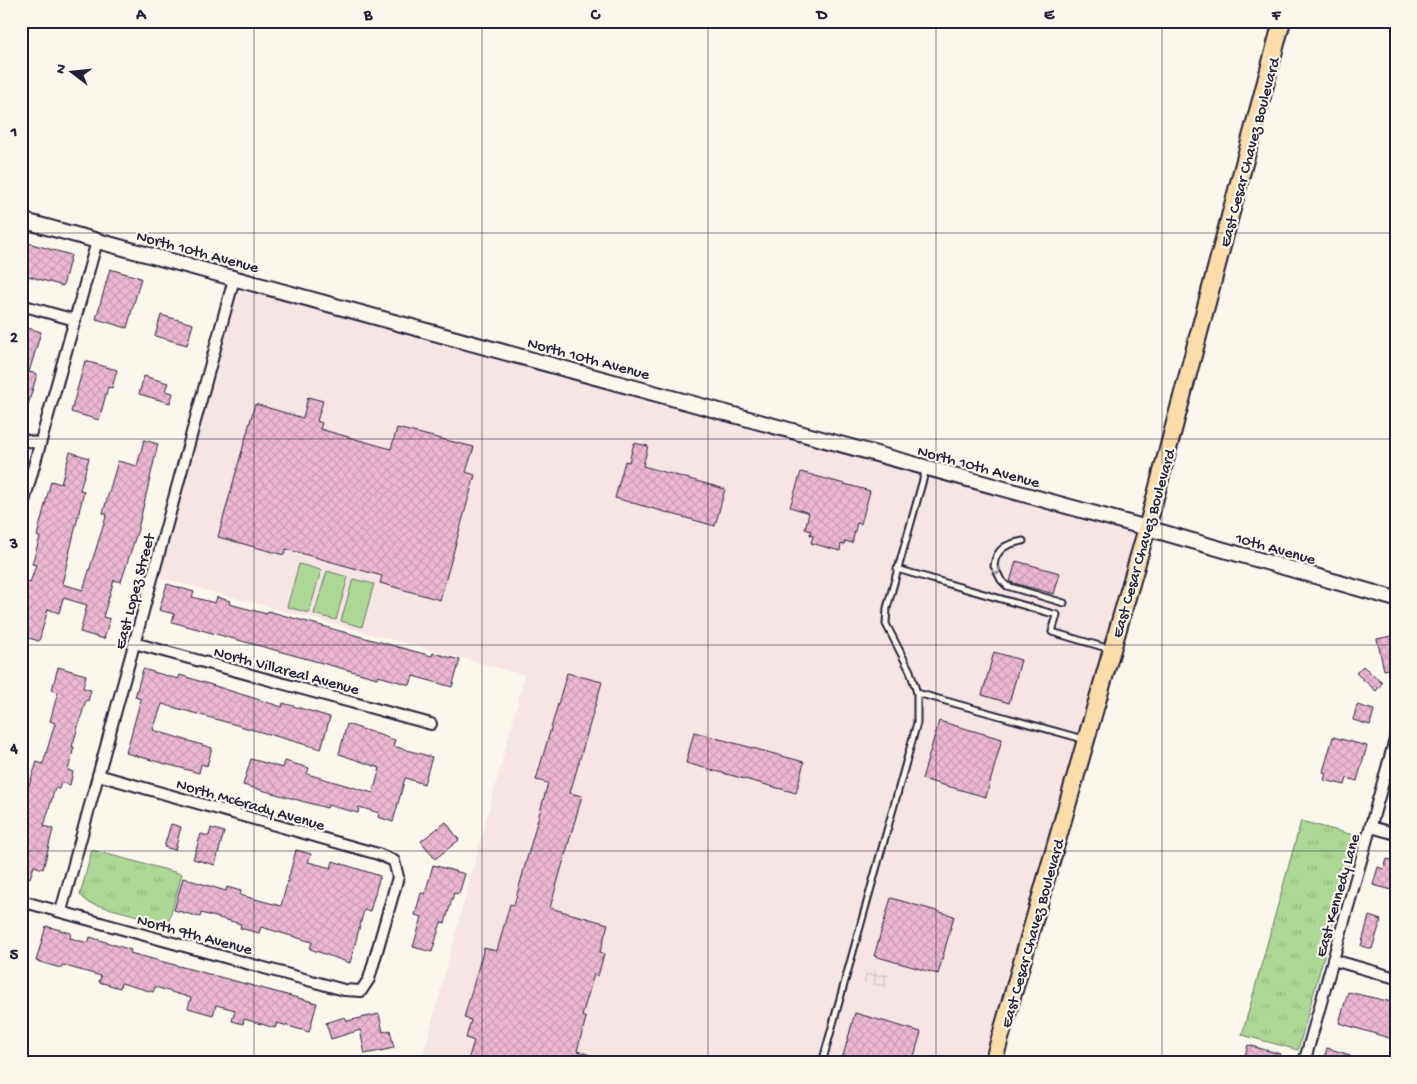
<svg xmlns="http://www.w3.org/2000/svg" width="1417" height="1084" font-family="'Gochi Hand',sans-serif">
  <defs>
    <pattern id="industrial-grid" width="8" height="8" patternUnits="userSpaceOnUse" patternTransform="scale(1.25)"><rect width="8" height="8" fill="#f7e4e4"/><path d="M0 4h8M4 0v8" fill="none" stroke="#d3c3c4"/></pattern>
    <pattern id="park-tufts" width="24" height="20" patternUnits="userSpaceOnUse" patternTransform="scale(1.25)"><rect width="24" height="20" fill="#add794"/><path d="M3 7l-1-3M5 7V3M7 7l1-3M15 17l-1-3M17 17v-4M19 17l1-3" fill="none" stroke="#95b880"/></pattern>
    <pattern id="building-cross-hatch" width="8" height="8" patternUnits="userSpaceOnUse" patternTransform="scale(1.25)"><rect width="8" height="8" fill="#edb7d1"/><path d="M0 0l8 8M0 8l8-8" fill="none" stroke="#cb9db4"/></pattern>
  </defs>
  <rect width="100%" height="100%" fill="#fbf7ec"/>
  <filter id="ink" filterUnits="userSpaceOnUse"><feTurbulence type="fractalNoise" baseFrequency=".02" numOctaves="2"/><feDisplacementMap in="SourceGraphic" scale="10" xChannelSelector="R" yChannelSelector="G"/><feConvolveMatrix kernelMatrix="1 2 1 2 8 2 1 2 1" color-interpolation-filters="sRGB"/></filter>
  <g filter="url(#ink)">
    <polygon fill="#f7e4e4" points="234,279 1147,528 993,1063 421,1063 525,675 153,576"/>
    <polygon fill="url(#industrial-grid)" points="867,969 889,975 886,988 863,982"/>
    <g fill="url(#park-tufts)" stroke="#687c68">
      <polygon points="1301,821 1357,836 1298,1050 1242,1035"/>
      <polygon points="92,850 182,874 168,924 89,903 80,895"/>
    </g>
    <g fill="#add794" stroke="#687c68">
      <polygon points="299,564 321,570 309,613 287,607"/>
      <polygon points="327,571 348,577 336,620 314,614"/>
      <polygon points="353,579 374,584 362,627 341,621"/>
    </g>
    <g fill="url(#building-cross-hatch)" stroke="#22223b">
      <polygon points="21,241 71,255 63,286 21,274"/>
      <polygon points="110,269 141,278 127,328 96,319"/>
      <polygon points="161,315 193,324 187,345 155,336"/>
      <polygon points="21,326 41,332 29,372 37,374 24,419 21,419"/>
      <polygon points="85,361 117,370 112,388 108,387 99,420 71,412"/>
      <polygon points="144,376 168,383 165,391 173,393 170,403 139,394"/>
      <polygon points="308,397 323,401 317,421 322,423 320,429 391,449 397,428 474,447 466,472 475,475 440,600 380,583 382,576 286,549 284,555 218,537 255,404 303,418"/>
      <polygon points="144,440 158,444 138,529 121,582 114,580 103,617 110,619 104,639 80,632 87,605 63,598 59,613 48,609 39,641 21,636 21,590 24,581 30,583 36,565 32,564 40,537 37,536 51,481 61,484 70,452 89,458 80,490 84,491 62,584 83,590 107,514 103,513 118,461 137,466"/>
      <polygon points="634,443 648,446 643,466 725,489 715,526 615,498 625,461 629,462"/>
      <polygon points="801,472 870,491 861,524 857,523 852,543 845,541 844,545 841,544 840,551 811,543 813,536 810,535 811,531 805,529 809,513 790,507"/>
      <polygon points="1016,561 1060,573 1054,594 1010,582"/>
      <polygon points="167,584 194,592 192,597 215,603 217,597 230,601 229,604 267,614 268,611 398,647 432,656 433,653 460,660 452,687 413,676 410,685 378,676 377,678 172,622 174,614 159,610"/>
      <polygon points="1396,635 1396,667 1384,670 1377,639"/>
      <polygon points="994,652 1021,660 1009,703 982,695"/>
      <polygon points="1363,666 1382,683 1376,691 1356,673"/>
      <polygon points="58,667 86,675 83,688 91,690 88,701 86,700 72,747 74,747 68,770 73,772 70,785 61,782 59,789 55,788 44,826 53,829 43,869 34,866 30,878 21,876 21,838 28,814 21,812 21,808 37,762 43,764 55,723 50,721 58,692 52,690"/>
      <polygon points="143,669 178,679 180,675 282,707 283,703 330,717 321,749 162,704 153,730 212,748 207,766 201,764 199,773 126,753 141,699 135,697"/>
      <polygon points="567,673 602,682 570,793 582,796 550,908 608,924 600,952 604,954 598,976 594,974 582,1016 586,1018 577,1051 607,1060 607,1063 478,1063 468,1060 474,1041 466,1038 471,1020 464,1018 484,948 497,951 510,904 514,905 548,783 536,780"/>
      <polygon points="1357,705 1374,710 1370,725 1353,720"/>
      <polygon points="939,721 1002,739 986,797 922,779"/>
      <polygon points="347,724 395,740 393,746 432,757 424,784 405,778 393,822 378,817 379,813 359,807 358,813 328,805 327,808 243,785 251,759 283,768 285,761 309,768 307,774 373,793 380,768 339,754"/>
      <polygon points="694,732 804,762 796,793 686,763"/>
      <polygon points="1333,737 1367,746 1357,781 1347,778 1345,785 1324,780 1326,773 1323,772"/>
      <polygon points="446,822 459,840 435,859 421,841"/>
      <polygon points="171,824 181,827 175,850 164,847"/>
      <polygon points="211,828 224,832 215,865 193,859 201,834 209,836"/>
      <polygon points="296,850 311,854 308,862 331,868 333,861 380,876 370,911 364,910 350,963 310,949 312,942 261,927 259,933 240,928 241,924 201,913 200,917 174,910 183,878 226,891 227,887 241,891 240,895 281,906"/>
      <polygon points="1387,859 1396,861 1396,879 1392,890 1373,885 1378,867 1384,869"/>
      <polygon points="433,865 465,874 459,894 454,893 445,923 441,922 432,952 413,947 422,917 415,915 421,893 425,894"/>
      <polygon points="891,898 954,916 938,974 874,956"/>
      <polygon points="1369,916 1381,920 1372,949 1361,946"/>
      <polygon points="46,926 71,933 70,938 88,943 90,937 131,950 130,953 317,1003 309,1032 277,1023 275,1028 244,1019 243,1024 232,1021 235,1010 216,1005 213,1015 188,1008 191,998 155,987 153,992 121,983 120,988 99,982 101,976 62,965 61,968 36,961"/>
      <polygon points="1348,992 1396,1003 1396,1040 1339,1023"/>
      <polygon points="855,1013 921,1032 912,1063 841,1063"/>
      <polygon points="379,1014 383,1032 390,1030 394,1048 365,1054 360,1030 331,1039 326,1023 345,1017 347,1021"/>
      <polygon points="1248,1045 1280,1054 1277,1063 1243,1063"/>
      <polygon points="1327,1048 1350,1055 1348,1063 1323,1063"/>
    </g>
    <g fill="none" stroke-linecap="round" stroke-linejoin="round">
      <defs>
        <g id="service">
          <path d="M1023,541C1007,544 996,548 994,566L1001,580L1007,586L1064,603"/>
          <polyline points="897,569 1057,615 1052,632 1110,649"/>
          <polyline points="917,693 1083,739"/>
          <polyline points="822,1063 917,723 917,693 910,671 886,624 887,608 926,469"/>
        </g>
        <g id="minor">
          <polyline points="21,305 75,320"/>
          <polyline points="21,439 40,444"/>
          <polyline points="21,512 97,241"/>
          <polyline points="134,643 431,724"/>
          <polyline points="1371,827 1396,834"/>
          <polyline points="21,901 344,990 361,991 369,979 398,877 394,861 378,854 98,775"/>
          <polyline points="61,911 234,279"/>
          <polyline points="1333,960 1396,978"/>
          <polyline points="1304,1063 1396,736"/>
        </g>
        <polyline id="secondary" points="21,220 1147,528 1396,599"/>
        <polyline id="trunk" points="993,1063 1147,528 1282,21"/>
      </defs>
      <use href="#service" stroke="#22223b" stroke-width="9"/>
      <use href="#minor" stroke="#22223b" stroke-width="14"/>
      <use href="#secondary" stroke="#22223b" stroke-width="18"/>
      <use href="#trunk" stroke="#22223b" stroke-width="20"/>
      <use href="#service" stroke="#fbf7ec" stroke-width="5"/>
      <use href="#minor" stroke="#fbf7ec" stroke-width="10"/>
      <use href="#secondary" stroke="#fbf7ec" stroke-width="14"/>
      <use href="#trunk" stroke="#fbddab" stroke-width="16"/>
    </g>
    <defs><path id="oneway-chevron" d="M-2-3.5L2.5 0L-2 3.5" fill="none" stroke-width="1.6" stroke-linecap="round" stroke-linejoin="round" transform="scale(1.25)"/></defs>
    <use stroke="#99979c" href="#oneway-chevron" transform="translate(997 571) rotate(69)"/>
  </g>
  <path fill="none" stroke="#22223b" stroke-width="1" stroke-opacity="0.55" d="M254,21V1063M482,21V1063M708,21V1063M936,21V1063M1162,21V1063M21,233H1396M21,439H1396M21,645H1396M21,851H1396"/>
  <g text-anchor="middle" stroke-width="4.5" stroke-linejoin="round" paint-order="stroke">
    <g font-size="16" fill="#22223b" stroke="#fbf7ec">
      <text transform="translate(1248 152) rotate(-75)" y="6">East Cesar Chavez Boulevard</text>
      <text transform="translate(198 250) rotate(15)" y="6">North 10th Avenue</text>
      <text transform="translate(589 357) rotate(15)" y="6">North 10th Avenue</text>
      <text transform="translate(979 465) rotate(15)" y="6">North 10th Avenue</text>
      <text transform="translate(1142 543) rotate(-74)" y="6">East Cesar Chavez Boulevard</text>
      <text transform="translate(1276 547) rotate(16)" y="6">10th Avenue</text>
      <text transform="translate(133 591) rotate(-75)" y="6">East Lopez Street</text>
      <text transform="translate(287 669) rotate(15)" y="6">North Villareal Avenue</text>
      <text transform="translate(251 803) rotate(16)" y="6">North McGrady Avenue</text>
      <text transform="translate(1336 895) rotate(-74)" y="6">East Kennedy Lane</text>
      <text transform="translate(195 933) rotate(15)" y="6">North 9th Avenue</text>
      <text transform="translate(1031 933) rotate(-74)" y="6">East Cesar Chavez Boulevard</text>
    </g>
  </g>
  <rect width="1417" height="1084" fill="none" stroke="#fbf7ec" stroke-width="55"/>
  <g transform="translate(72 72) rotate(286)" stroke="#fbf7ec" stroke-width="4" paint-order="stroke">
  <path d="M0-4L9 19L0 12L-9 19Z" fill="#22223b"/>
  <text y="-8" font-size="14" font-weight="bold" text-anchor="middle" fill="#22223b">N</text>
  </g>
  <rect x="28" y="28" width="1362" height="1028" fill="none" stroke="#22223b" stroke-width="2"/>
  <g font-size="16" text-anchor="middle" font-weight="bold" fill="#22223b">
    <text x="141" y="19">A</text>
    <text x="368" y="19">B</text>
    <text x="595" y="19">C</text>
    <text x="822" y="19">D</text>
    <text x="1049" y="19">E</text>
    <text x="1276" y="19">F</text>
    <text x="14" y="136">1</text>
    <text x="14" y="342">2</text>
    <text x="14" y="548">3</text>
    <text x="14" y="753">4</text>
    <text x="14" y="959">5</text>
  </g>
</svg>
